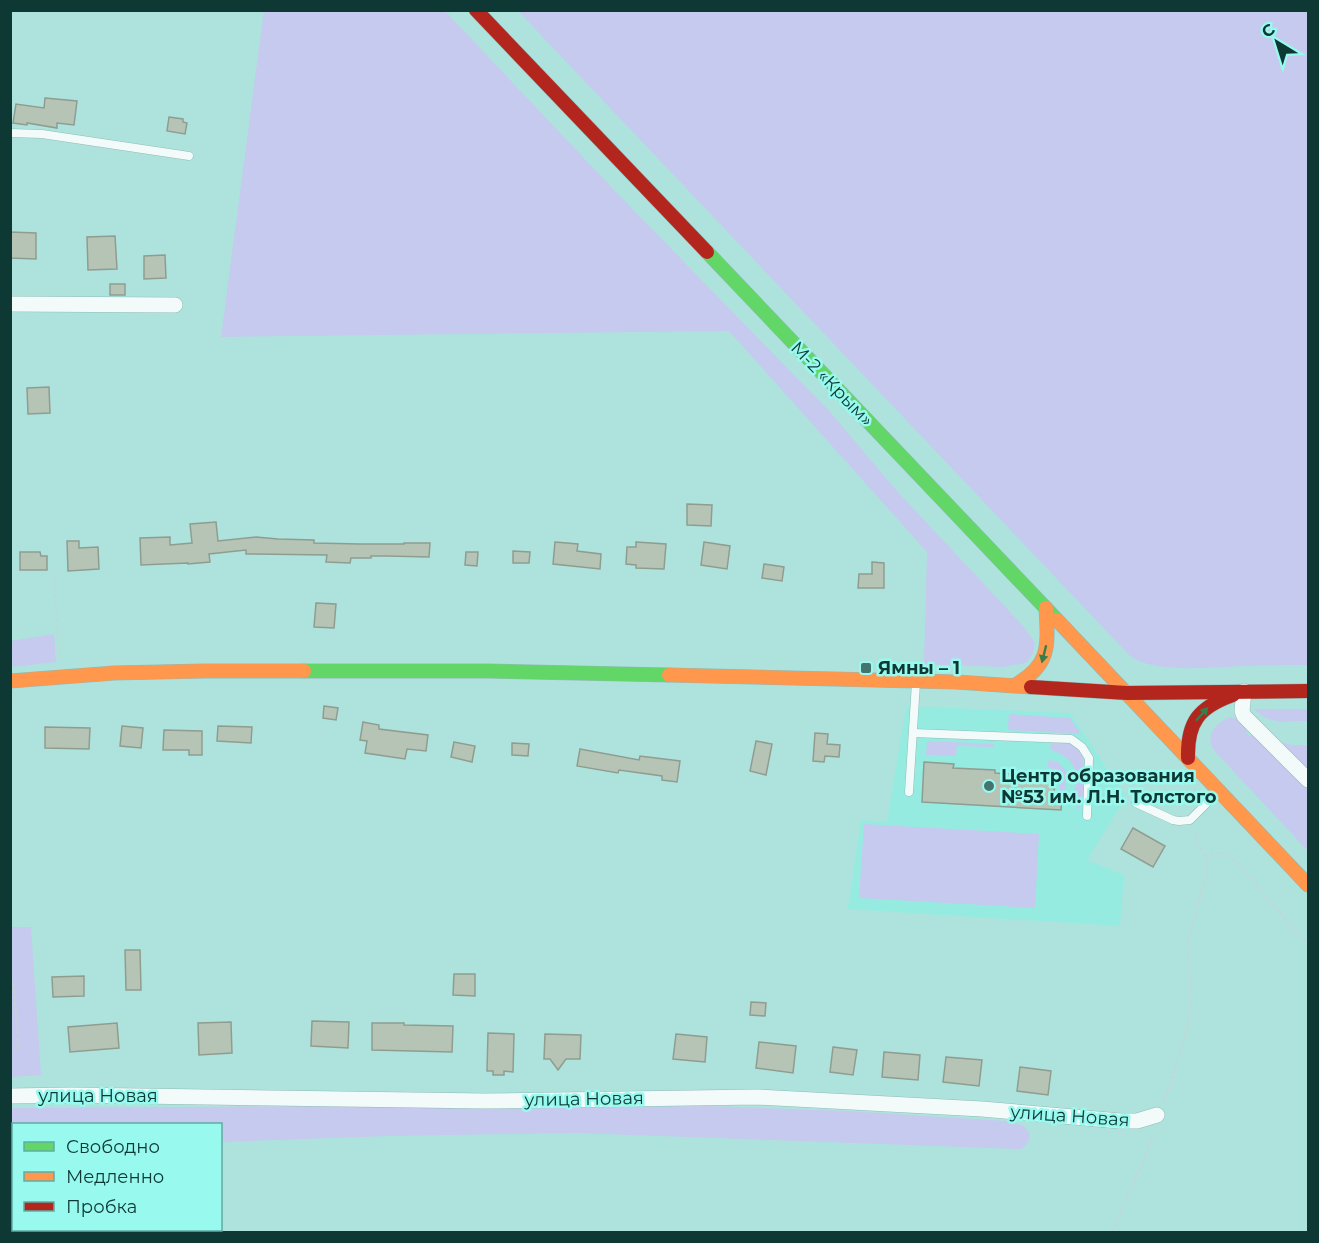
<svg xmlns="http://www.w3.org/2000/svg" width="1319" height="1243" font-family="Montserrat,sans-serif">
  <rect width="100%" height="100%" fill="#aee3dd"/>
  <polygon fill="#96ebe1" points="906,706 1070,713 1126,797 1087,860 1124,875 1120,926 848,909 861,820 887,822"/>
  <g fill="#c5caee">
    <polygon points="264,10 445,11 615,191 830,412 897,491 1024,627 1035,643 1033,654 1026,663 1003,667 924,664 927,552 729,331 221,337"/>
    <path d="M518,11H1308V665C1287,665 1265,665 1244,666C1214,667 1154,674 1130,656Z"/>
    <polygon points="54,634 56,662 13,667 11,653 11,641"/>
    <path d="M1254,709H1308V721C1285,721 1272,726 1254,709Z"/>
    <polygon points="1009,714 1070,718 1081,734 1008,730"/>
    <path d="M1231,717C1242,719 1244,725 1248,735L1292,745H1308V851L1220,757C1217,753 1212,749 1211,744C1207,731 1221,720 1231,717Z"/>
    <polygon points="927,741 994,744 994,747 957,746 956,756 926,755"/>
    <path d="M1052,742C1068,743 1072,742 1083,755V795L1081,796L1080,810L1073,803C1076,773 1082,763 1050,749Z"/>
    <polygon points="1049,760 1058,762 1067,772 1065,794 1060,793 1060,770 1049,768 1047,764"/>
    <polygon points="864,824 1039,834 1035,908 859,898"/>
    <polygon points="11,927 31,927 41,1075 11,1077"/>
    <path d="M360,1106L488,1109L707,1106L846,1111L1006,1121C1011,1122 1017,1123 1021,1125C1034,1132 1031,1142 1021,1149L577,1133L390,1136L221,1142L220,1124H14L13,1148H11V1108Z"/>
  </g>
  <g fill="#b6c4b6" stroke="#8f9d91" stroke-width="1.5">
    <polygon points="45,98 77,101 74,125 57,123 57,128 27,123 27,125 13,123 16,104 44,108"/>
    <polygon points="169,117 183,119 183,122 187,123 185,134 167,131"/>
    <polygon points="10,232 36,233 36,259 10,258"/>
    <polygon points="115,236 117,269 88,270 87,237"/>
    <polygon points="165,255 166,278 144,279 144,256"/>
    <rect x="110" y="284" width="15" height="11"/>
    <polygon points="49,387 50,413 28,414 27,388"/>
    <polygon points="687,504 712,505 711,526 687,525"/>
    <polygon points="216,522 218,541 256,537 278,539 314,540 314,543 360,544 404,544 404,543 430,543 429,557 387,556 371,556 371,558 351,558 350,563 326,562 327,555 246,554 246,550 209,554 210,562 188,564 188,563 141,565 140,538 170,537 170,545 192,543 190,524"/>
    <polygon points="67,541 79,541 79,548 98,547 99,569 68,571"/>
    <polygon points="555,542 578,544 577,551 601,554 600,569 553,564"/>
    <polygon points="636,542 666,544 664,569 636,568 636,565 626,564 627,547 636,547"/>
    <polygon points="704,542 730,546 727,569 701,565"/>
    <polygon points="513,551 530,552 529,563 513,563"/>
    <polygon points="20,552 40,552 41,556 47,556 47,570 20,570"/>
    <polygon points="466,552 478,552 477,566 465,565"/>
    <polygon points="872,562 884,563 884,588 858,588 859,574 872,574"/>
    <polygon points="764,564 784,567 782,581 762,578"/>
    <polygon points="316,603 336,604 334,628 314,627"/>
    <polygon points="324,706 338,708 336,720 323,718"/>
    <polygon points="363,722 379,725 379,729 428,735 426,751 407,749 405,759 365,753 367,741 360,740"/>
    <polygon points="122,726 143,728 141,748 120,746"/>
    <polygon points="218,726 252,727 251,743 217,741"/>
    <polygon points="45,727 90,728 89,749 45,748"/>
    <polygon points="164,730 202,731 202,755 189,755 189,750 163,750"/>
    <polygon points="815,733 828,734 827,744 840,745 839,757 825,756 824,762 813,761"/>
    <polygon points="756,741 772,744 766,775 750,771"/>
    <polygon points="454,742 475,746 472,762 451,757"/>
    <polygon points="512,743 529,744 528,756 512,755"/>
    <polygon points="580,749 639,760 640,756 680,761 677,782 662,780 662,776 619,770 618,773 577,766"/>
    <polygon points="924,762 954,764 953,768 995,770 995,773 1040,776 1040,773 1055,774 1054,796 1062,796 1061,810 922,802"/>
    <polygon points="1133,828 1165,846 1153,867 1121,849"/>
    <polygon points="125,950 140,950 141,990 126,990"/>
    <polygon points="454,974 475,974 475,996 453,995"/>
    <polygon points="84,976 84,996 53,997 52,977"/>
    <polygon points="751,1002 766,1003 765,1016 750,1015"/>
    <polygon points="312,1021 349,1022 348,1048 311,1046"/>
    <polygon points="231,1022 232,1053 199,1055 198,1023"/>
    <polygon points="117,1023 119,1048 70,1052 68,1027"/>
    <polygon points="372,1023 404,1023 404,1025 453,1026 452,1052 372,1050"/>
    <polygon points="488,1033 514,1034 513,1072 504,1071 504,1075 493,1075 493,1071 487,1071"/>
    <polygon points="545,1034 581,1035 580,1059 566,1059 558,1070 550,1059 544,1059"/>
    <polygon points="676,1034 707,1037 705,1062 673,1059"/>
    <polygon points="759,1042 796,1046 793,1073 756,1068"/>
    <polygon points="833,1047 857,1050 853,1075 830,1072"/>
    <polygon points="884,1052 920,1055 918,1080 882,1077"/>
    <polygon points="946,1057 982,1060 979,1086 943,1082"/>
    <polygon points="1020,1067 1051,1071 1048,1095 1017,1091"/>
  </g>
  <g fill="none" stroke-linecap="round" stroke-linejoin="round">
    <defs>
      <g id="lane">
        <polyline points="10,133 42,134 189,156"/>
        <polyline points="913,733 1071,739 1082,747 1089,758 1087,816"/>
        <polyline points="909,792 916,683"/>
        <polyline points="1136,803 1173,820 1179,821 1190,820 1216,794"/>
      </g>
      <g id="street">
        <polyline points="10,304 175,305"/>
        <polyline points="1244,691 1242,711 1244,716 1308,780"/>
        <polyline points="10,1096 71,1095 485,1101 757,1097 982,1109 1120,1121 1137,1121 1157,1115"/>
      </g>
      <g id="fast">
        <polyline points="707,252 1057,620"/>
        <polyline points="304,671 488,671 669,675"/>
      </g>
      <g id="slow">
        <polyline points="1057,620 1308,885"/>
        <polyline points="669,675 956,682 1031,687"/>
        <polyline points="10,681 114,673 204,671 304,671"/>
        <path d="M1015,685C1051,665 1048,645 1046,608"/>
      </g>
      <g id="jam">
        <polyline points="476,10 707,252"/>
        <polyline points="1031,687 1127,693 1308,691"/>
        <path d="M1188,758C1187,722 1199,707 1233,695"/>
      </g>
    </defs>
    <use href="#lane" stroke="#91bbb7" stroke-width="9"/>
    <use href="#street" stroke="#91bbb7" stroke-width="16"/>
    <use href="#fast" stroke="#91bbb7" stroke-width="15"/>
    <use href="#slow" stroke="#91bbb7" stroke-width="15"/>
    <use href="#jam" stroke="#91bbb7" stroke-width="15"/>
    <g stroke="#c5d5d4" stroke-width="2" stroke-dasharray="3 3" stroke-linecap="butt">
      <polyline points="53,571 60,661"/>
      <path d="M1205,857C1217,853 1223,850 1234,859L1299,935L1308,943"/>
      <polyline points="10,982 13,981 19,1048 10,1049"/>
      <polyline points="1163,1101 1170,1087 1186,1033 1190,1009 1189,938 1207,872 1206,860 1193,828"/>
      <polyline points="10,1210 14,1211"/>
      <path d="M1113,1232C1125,1198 1144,1167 1153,1132"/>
    </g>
    <use href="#lane" stroke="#f3fbfa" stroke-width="8"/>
    <use href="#street" stroke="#f3fbfa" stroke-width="15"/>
    <use href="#fast" stroke="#63d668" stroke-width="14"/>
    <use href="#slow" stroke="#ff974d" stroke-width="14"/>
    <use href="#jam" stroke="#b3261e" stroke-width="14"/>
  </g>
  <defs><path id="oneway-solid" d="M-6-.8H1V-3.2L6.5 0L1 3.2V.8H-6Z" transform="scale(1.5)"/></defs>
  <g fill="#347f4b">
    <use href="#oneway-solid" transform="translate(1044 654) rotate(104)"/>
    <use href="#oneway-solid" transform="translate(1202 714) rotate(-48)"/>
  </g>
  <g fill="#45746f" stroke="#98f9ee" stroke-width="2">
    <rect x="860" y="662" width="12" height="12" rx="3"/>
    <circle cx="989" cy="786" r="6"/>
  </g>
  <g text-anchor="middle" stroke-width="5" stroke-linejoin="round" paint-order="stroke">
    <g font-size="18" fill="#0d3834" stroke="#98f9ee">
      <text transform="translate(832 384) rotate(46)" y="6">М-2 «Крым»</text>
      <text x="98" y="1102">улица Новая</text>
      <text transform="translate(584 1099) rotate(-1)" y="6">улица Новая</text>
      <text transform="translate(1070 1116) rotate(4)" y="6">улица Новая</text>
    </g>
    <g font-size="18" font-weight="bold" fill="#0d3834" stroke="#98f9ee" text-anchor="start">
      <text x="878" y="674">Ямны – 1</text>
      <text x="1001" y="782">Центр образования<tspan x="1001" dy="21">№53 им. Л.Н. Толстого</tspan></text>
    </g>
  </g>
  <rect width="1319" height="1243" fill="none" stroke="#0d3834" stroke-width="24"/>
  <rect x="12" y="1123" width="210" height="108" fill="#98f9ee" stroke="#60aca4" stroke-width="1.5"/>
  <rect x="24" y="1142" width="30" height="9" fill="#63d668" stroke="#60aca4" stroke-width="1.5"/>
  <text x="66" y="1153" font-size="18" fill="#0d3834">Свободно</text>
  <rect x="24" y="1172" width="30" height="9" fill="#ff974d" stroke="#60aca4" stroke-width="1.5"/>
  <text x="66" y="1183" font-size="18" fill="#0d3834">Медленно</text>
  <rect x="24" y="1202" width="30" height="9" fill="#b3261e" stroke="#60aca4" stroke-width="1.5"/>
  <text x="66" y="1213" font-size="18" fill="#0d3834">Пробка</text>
  <g transform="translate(1277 42) rotate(322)" stroke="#98f9ee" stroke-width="4.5" paint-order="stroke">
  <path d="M0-4.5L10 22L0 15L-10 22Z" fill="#0d3834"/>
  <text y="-9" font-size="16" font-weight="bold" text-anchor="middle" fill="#0d3834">С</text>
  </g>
</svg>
